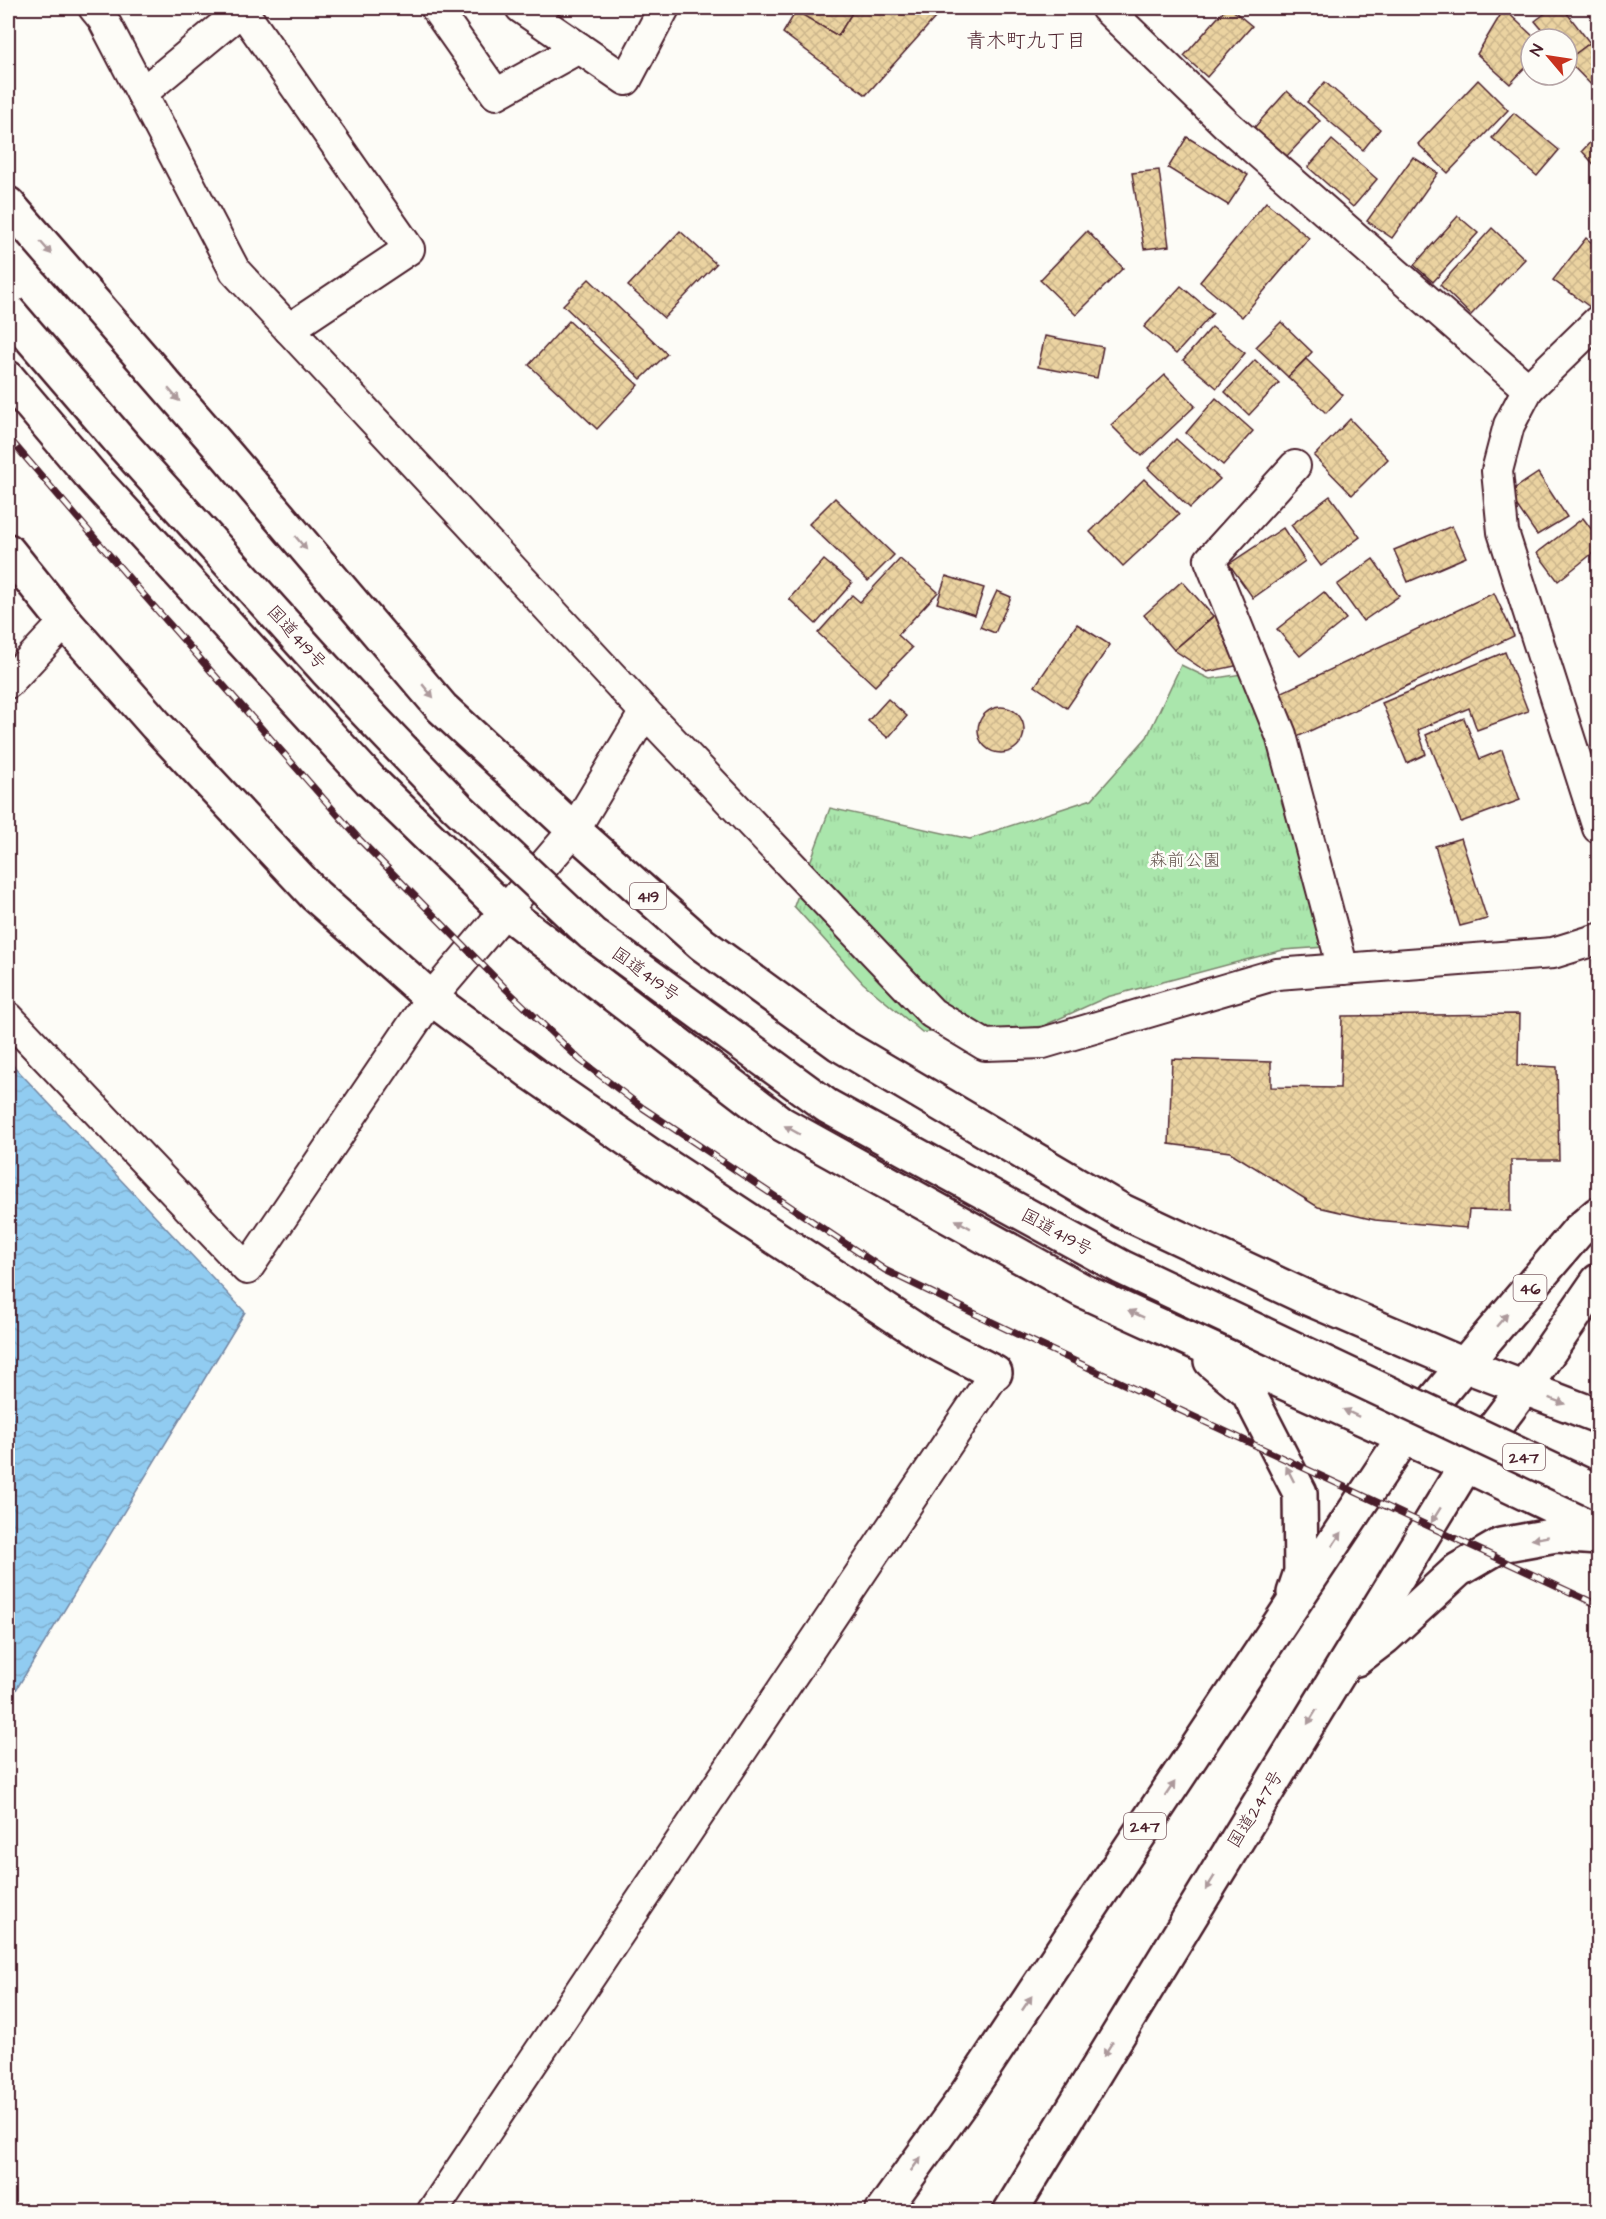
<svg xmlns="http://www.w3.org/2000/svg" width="1606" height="2219" font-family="'Architects Daughter','Klee One',sans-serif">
  <defs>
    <pattern id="grass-tufts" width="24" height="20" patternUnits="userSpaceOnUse" patternTransform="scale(1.5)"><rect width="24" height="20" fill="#aae6ac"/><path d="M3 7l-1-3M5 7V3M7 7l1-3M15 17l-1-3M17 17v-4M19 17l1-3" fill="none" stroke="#94c594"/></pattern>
    <pattern id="water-waves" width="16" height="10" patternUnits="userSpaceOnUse" patternTransform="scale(1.5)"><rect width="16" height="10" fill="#91ccf1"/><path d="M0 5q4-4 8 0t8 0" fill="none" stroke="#7fafcf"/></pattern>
    <pattern id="building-cross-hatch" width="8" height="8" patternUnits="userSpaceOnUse" patternTransform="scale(1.5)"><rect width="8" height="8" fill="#ebd3a1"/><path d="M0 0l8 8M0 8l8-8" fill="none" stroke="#cbb58b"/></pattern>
  </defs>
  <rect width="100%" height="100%" fill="#fdfcf7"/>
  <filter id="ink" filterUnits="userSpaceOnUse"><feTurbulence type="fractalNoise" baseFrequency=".0167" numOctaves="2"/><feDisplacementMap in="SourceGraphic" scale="12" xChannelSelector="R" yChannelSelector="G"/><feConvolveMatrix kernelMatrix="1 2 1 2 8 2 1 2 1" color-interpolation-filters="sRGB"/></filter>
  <g filter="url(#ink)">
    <polygon fill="url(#grass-tufts)" stroke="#7a826c" stroke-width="1.5" points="1181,665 1210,679 1248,673 1325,947 1283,950 1107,997 1043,1026 988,1033 922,1032 863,983 794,906 830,808 970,839 1092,799 1147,737"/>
    <polygon fill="url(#water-waves)" stroke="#7587a2" stroke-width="1.5" points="8,1060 245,1312 8,1703"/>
    <g fill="url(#building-cross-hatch)" stroke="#4a1f2b" stroke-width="1.5">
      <polygon points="789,8 855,8 838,36"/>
      <polygon points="855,8 944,8 866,95 783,33 796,11 838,36"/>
      <polygon points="1226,8 1230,8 1252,26 1207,77 1184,56"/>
      <polygon points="1552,8 1563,8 1590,43 1567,60 1567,39 1550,39 1535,21"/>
      <polygon points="1504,9 1536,39 1531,39 1531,62 1510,84 1477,54"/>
      <polygon points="1598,37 1598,92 1567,60"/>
      <polygon points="1478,80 1508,110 1448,173 1418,144"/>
      <polygon points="1325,82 1380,129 1363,150 1307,102"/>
      <polygon points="1287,91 1320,121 1285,158 1253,129"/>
      <polygon points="1514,113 1559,150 1537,176 1492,138"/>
      <polygon points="1598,134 1598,169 1582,151"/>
      <polygon points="1187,137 1248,175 1228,205 1168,168"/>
      <polygon points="1332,140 1377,179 1353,207 1308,167"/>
      <polygon points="1413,157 1438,173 1392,238 1367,221"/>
      <polygon points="1159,170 1169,246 1144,249 1132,173"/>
      <polygon points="1266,202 1309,238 1242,317 1200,282"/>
      <polygon points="1458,216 1478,233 1433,282 1414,265"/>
      <polygon points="1492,228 1525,259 1471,315 1440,285"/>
      <polygon points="680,231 716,264 664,318 628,286"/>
      <polygon points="1087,231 1123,268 1076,315 1040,280"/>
      <polygon points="1586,238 1598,248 1598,304 1594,310 1553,280"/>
      <polygon points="589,279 667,354 641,379 563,305"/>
      <polygon points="1181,286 1213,313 1176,354 1144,327"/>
      <polygon points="569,321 638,385 597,429 529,365"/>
      <polygon points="1281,322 1312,352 1288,377 1256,347"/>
      <polygon points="1212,327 1245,353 1217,388 1183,360"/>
      <polygon points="1045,336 1103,347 1097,378 1038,367"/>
      <polygon points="1306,359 1343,395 1326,413 1288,377"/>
      <polygon points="1255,360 1279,383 1249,415 1225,392"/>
      <polygon points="1165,375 1195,406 1142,456 1111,425"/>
      <polygon points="1216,398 1253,431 1223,465 1186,433"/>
      <polygon points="1350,419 1388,459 1352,495 1314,456"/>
      <polygon points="1176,439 1220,479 1190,508 1148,468"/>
      <polygon points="1538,473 1567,517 1537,535 1508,493"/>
      <polygon points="1144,479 1179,514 1123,566 1090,532"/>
      <polygon points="1330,496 1360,537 1321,566 1291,525"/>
      <polygon points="835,498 894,555 868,581 809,524"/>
      <polygon points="1583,518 1598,538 1598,549 1558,581 1537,553"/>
      <polygon points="1452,526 1466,557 1408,582 1394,550"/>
      <polygon points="1283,528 1305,561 1253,598 1229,564"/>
      <polygon points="900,559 938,592 898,635 912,648 875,686 818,633 852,595 860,602"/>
      <polygon points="1373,559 1399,596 1363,621 1337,585"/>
      <polygon points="824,560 852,583 816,624 789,599"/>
      <polygon points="946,576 984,588 975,615 937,603"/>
      <polygon points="1182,581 1213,616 1174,650 1144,615"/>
      <polygon points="997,591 1011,597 995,633 980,627"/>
      <polygon points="1324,592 1346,619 1300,656 1277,629"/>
      <polygon points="1494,593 1514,636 1297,737 1278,694"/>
      <polygon points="1221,610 1240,665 1207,672 1174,650"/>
      <polygon points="1077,624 1110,645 1067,708 1035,686"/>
      <polygon points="1505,652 1528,711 1477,730 1469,708 1418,730 1426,754 1407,763 1382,703"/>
      <polygon points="888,699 907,716 888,738 868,721"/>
      <circle cx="1001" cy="730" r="23"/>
      <polygon points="1464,718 1480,759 1502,750 1520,800 1461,822 1426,735"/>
      <polygon points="1461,838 1487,919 1460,926 1435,846"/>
      <polygon points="1519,1014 1518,1065 1557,1067 1559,1160 1511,1160 1511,1211 1469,1210 1467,1228 1375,1220 1318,1207 1230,1152 1169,1144 1172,1059 1271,1062 1271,1087 1340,1088 1342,1016"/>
    </g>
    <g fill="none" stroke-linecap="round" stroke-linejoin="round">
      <defs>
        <g id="minor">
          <polyline points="94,8 103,19 235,271 645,712 932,1013 985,1045 1043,1043 1277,974 1553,953 1598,939"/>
          <polyline points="440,8 437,10 496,94 579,48"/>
          <polyline points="521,8 626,80 664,8"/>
          <polyline points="1106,8 1226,124 1528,389"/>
          <polyline points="142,93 242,10 409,249 289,329"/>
          <polyline points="1598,321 1528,389 1509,425 1497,471 1503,532 1598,828"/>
          <polyline points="1295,466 1210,560 1281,735 1343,969"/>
          <polyline points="8,683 65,622"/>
          <polyline points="8,1017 247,1269 431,998 574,830 645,712"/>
          <polyline points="432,2212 995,1373"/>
        </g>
        <polyline id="tertiary" points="8,551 65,622 156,725 315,895 431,998 533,1074 650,1155 931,1340 995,1373"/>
        <g id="primary">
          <polyline points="1464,1365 1578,1231 1598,1214"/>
          <polyline points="1524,1388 1598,1281"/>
        </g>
        <g id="trunk">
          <polyline points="8,204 225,453 442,708 574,830 702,944 839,1044 1122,1211 1303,1296 1464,1365 1598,1416"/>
          <polyline points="8,378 93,478 370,780 505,911 782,1124 1083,1291 1466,1465 1598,1528"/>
          <polyline points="1211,1361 1248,1392 1300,1493 1301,1572 1294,1593"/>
          <polyline points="1356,1659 1385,1637 1458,1570 1501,1545 1556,1535 1598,1538"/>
          <polyline points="882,2212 962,2101 1404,1437 1464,1365"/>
          <polyline points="1010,2212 1466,1465 1524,1388"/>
        </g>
      </defs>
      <use href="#minor" stroke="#4a1f2b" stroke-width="34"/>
      <use href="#tertiary" stroke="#4a1f2b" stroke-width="38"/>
      <use href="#primary" stroke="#4a1f2b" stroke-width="38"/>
      <use href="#trunk" stroke="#4a1f2b" stroke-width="38"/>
      <use href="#minor" stroke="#fdfcf7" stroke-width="30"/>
      <use href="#tertiary" stroke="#fdfcf7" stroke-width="33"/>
      <use href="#primary" stroke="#fdfcf7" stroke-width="33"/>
      <use href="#trunk" stroke="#fdfcf7" stroke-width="33"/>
      <defs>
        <polyline id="rail" points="8,437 142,593 360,840 507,990 580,1060 643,1108 885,1270 1023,1337 1598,1605"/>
      </defs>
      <use href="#rail" stroke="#4a1f2b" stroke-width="7"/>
      <use href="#rail" stroke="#fdfcf7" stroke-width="4.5" stroke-dasharray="14" stroke-linecap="butt"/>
      <defs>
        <polyline id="trunk-bridge" points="8,311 125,447 326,670 457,807 592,934 827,1106 1121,1267 1598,1492"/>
      </defs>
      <use href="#trunk-bridge" stroke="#4a1f2b" stroke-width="38" stroke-linecap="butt"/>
      <use href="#trunk-bridge" stroke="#fdfcf7" stroke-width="33"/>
    </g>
    <defs><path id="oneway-solid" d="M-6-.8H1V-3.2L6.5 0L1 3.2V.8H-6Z" transform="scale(1.5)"/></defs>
    <g fill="#ac999b">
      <use href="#oneway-solid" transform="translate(46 248) rotate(49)"/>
      <use href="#oneway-solid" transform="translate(174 395) rotate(49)"/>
      <use href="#oneway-solid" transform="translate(301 543) rotate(50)"/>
      <use href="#oneway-solid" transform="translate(428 691) rotate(50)"/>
      <use href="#oneway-solid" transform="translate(792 1130) rotate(-151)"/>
      <use href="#oneway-solid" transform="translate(963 1224) rotate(-151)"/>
      <use href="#oneway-solid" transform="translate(1136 1314) rotate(-156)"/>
      <use href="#oneway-solid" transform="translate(1502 1320) rotate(-49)"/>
      <use href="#oneway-solid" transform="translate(1557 1401) rotate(21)"/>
      <use href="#oneway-solid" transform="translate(1351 1413) rotate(-155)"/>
      <use href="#oneway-solid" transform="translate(1290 1474) rotate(-117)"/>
      <use href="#oneway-solid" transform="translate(1436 1515) rotate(122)"/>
      <use href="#oneway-solid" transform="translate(1540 1538) rotate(170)"/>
      <use href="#oneway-solid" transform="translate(1337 1539) rotate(-56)"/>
      <use href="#oneway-solid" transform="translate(1312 1717) rotate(122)"/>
      <use href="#oneway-solid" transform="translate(1170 1789) rotate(-56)"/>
      <use href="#oneway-solid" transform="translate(1210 1883) rotate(122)"/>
      <use href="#oneway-solid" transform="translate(1027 2003) rotate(-56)"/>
      <use href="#oneway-solid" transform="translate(1108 2049) rotate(122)"/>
      <use href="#oneway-solid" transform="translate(916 2164) rotate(-54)"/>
    </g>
  </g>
  <g text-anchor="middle" stroke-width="5" stroke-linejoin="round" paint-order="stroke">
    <g fill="#fdfcf7" stroke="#806168" stroke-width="1.5">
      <rect x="630" y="883" width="36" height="26" rx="4.5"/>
      <rect x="1513.5" y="1275" width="33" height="26" rx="4.5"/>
      <rect x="1503" y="1444" width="42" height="26" rx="4.5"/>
      <rect x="1124" y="1813" width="42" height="26" rx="4.5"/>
    </g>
    <g font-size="16" font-weight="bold" fill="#4a1f2b">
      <text x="648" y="902">419</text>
      <text x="1530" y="1294">46</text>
      <text x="1524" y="1463">247</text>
      <text x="1145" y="1832">247</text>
    </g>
    <g font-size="18" fill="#4a1f2b" stroke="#fdfcf7">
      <text transform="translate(297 637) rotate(48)" y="6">国道419号</text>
      <text transform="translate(646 974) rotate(36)" y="6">国道419号</text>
      <text transform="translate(1057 1232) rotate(29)" y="6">国道419号</text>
      <text transform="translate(1255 1809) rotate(-58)" y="6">国道247号</text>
    </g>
    <g font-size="18" fill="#62514b" stroke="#fdfcf7">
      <text x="1185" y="866">森前公園</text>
    </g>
    <g font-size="20" fill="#4a1f2b" stroke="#fdfcf7">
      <text x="1026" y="47">青木町九丁目</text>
    </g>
  </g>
  <rect width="1606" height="2219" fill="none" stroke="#fdfcf7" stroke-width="30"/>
  <rect x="15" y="15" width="1576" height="2189" fill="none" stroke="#4a1f2b" stroke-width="2" filter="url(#ink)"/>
  <g transform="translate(1549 57) rotate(299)"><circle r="28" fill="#fdfcf7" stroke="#b5a4a5" stroke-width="1.5"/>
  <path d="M0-4.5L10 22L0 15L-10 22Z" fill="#c8321e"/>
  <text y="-9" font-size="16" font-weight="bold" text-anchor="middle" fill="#4a1f2b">N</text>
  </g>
</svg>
